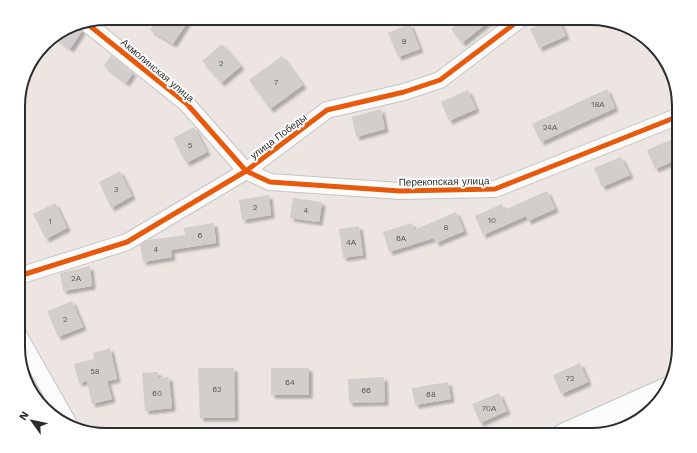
<svg xmlns="http://www.w3.org/2000/svg" width="697" height="453" font-family="'Work Sans',sans-serif">
  <defs>
    <filter id="shadow"><feDropShadow dx="3.5" dy="3.5" stdDeviation="1" flood-color="#0004"/></filter>
  </defs>
  <rect width="100%" height="100%" fill="#ece5e2"/>
  <g fill="#d2cecb" filter="url(#shadow)">
    <polygon points="158,18 190,18 173,44 150,30"/>
    <polygon points="464,18 493,18 462,43 451,29"/>
    <polygon points="556,18 558,18 566,36 539,48 530,29"/>
    <polygon points="76,24 82,31 70,49 53,36"/>
    <polygon points="410,24 420,49 398,57 388,33"/>
    <polygon points="222,44 241,66 221,83 202,61"/>
    <polygon points="111,55 133,73 126,83 104,66"/>
    <polygon points="282,56 303,85 270,109 249,80"/>
    <polygon points="607,89 615,108 541,142 532,124"/>
    <polygon points="468,90 476,109 449,121 441,102"/>
    <polygon points="381,109 385,129 356,137 352,117"/>
    <polygon points="194,127 207,152 186,163 173,138"/>
    <polygon points="675,138 679,148 679,159 655,169 647,150"/>
    <polygon points="621,157 630,175 602,187 594,168"/>
    <polygon points="120,171 132,196 111,208 99,182"/>
    <polygon points="547,191 555,209 528,221 526,216 483,235 475,216 502,204 504,210"/>
    <polygon points="269,195 271,215 242,220 239,200"/>
    <polygon points="293,198 322,202 319,222 290,218"/>
    <polygon points="55,203 67,228 46,239 33,214"/>
    <polygon points="456,212 464,231 436,243 434,238 389,252 383,232 412,223 414,230"/>
    <polygon points="214,223 216,243 171,250 172,257 143,262 140,245 148,240 185,235 184,228"/>
    <polygon points="359,226 363,255 343,258 339,229"/>
    <polygon points="90,266 92,286 63,291 60,273"/>
    <polygon points="72,301 83,327 58,337 47,311"/>
    <polygon points="110,348 117,379 107,381 112,399 92,404 87,381 79,383 74,364 94,359 93,353"/>
    <polygon points="580,363 588,382 561,394 553,375"/>
    <polygon points="198,368 234,368 235,418 200,418"/>
    <rect x="271" y="368" width="38" height="27"/>
    <polygon points="158,372 159,378 169,377 172,408 145,411 142,373"/>
    <polygon points="384,377 385,402 349,403 348,379"/>
    <polygon points="448,382 451,399 415,405 412,388"/>
    <polygon points="499,393 507,411 480,423 472,404"/>
  </g>
  <g fill="none" stroke-linecap="round" stroke-linejoin="round">
    <defs>
      <g id="minor">
        <polyline points="85,22 187,104 246,171 270,182 400,191 495,189 679,116"/>
        <polyline points="19,276 127,242 246,171 327,110 404,92 440,80 522,18"/>
        <polyline points="19,336 69,424"/>
      </g>
      <polyline id="secondary" points="563,435 666,389"/>
    </defs>
    <use href="#minor" stroke="#c5c4c4" stroke-width="18"/>
    <use href="#secondary" stroke="#c5c4c4" stroke-width="24"/>
    <use href="#minor" stroke="#fcfbfb" stroke-width="16"/>
    <use href="#secondary" stroke="#fcfbfb" stroke-width="22"/>
    <defs>
      <g id="cycleway">
        <polyline points="85,22 187,104 246,171 270,182 400,191 495,189 679,116"/>
        <polyline points="19,276 127,242 246,171 327,110 404,92 440,80 522,18"/>
      </g>
    </defs>
    <use href="#cycleway" stroke="#fff" stroke-width="8"/>
    <use href="#cycleway" stroke="#e8590c" stroke-width="5"/>
  </g>
  <g text-anchor="middle" stroke-width="4" stroke-linejoin="round" paint-order="stroke">
    <g font-size="8" fill="#575655">
      <text x="404" y="44">9</text>
      <text x="221" y="66">2</text>
      <text x="276" y="85">7</text>
      <text x="598" y="107">18А</text>
      <text x="550" y="130">24А</text>
      <text x="190" y="148">5</text>
      <text x="116" y="192">3</text>
      <text x="255" y="210">2</text>
      <text x="306" y="213">4</text>
      <text x="492" y="223">10</text>
      <text x="50" y="224">1</text>
      <text x="446" y="230">8</text>
      <text x="200" y="238">6</text>
      <text x="401" y="241">6А</text>
      <text x="351" y="245">4А</text>
      <text x="156" y="252">4</text>
      <text x="76" y="281">2А</text>
      <text x="65" y="322">2</text>
      <text x="95" y="374">58</text>
      <text x="570" y="381">72</text>
      <text x="290" y="385">64</text>
      <text x="217" y="392">62</text>
      <text x="366" y="393">66</text>
      <text x="157" y="396">60</text>
      <text x="431" y="397">68</text>
      <text x="489" y="411">70А</text>
    </g>
    <g font-size="10" fill="#2d2d2d" stroke="#fff">
      <text transform="translate(158 70) rotate(40)" y="4">Акмолинская улица</text>
      <text transform="translate(278 136) rotate(-37)" y="4">улица Победы</text>
      <text transform="translate(444 181) rotate(-1)" y="4">Перекопская улица</text>
    </g>
  </g>
  <path d="M0 0H697V453H0ZM106 25H591A81 81 0 0 1 672 106V347A81 81 0 0 1 591 428H106A81 81 0 0 1 25 347V106A81 81 0 0 1 106 25Z" fill="#fff" fill-rule="evenodd"/>
  <path fill="none" stroke="#2d2d2d" stroke-width="2" d="M106 25H591A81 81 0 0 1 672 106V347A81 81 0 0 1 591 428H106A81 81 0 0 1 25 347V106A81 81 0 0 1 106 25Z"/>
  <g transform="translate(32 421) rotate(303)" stroke="#ffffff" stroke-width="3" paint-order="stroke">
  <path d="M0-3L7 15L0 10L-7 15Z" fill="#2d2d2d"/>
  <text y="-6" font-size="11" font-weight="bold" text-anchor="middle" fill="#2d2d2d">N</text>
  </g>
</svg>
